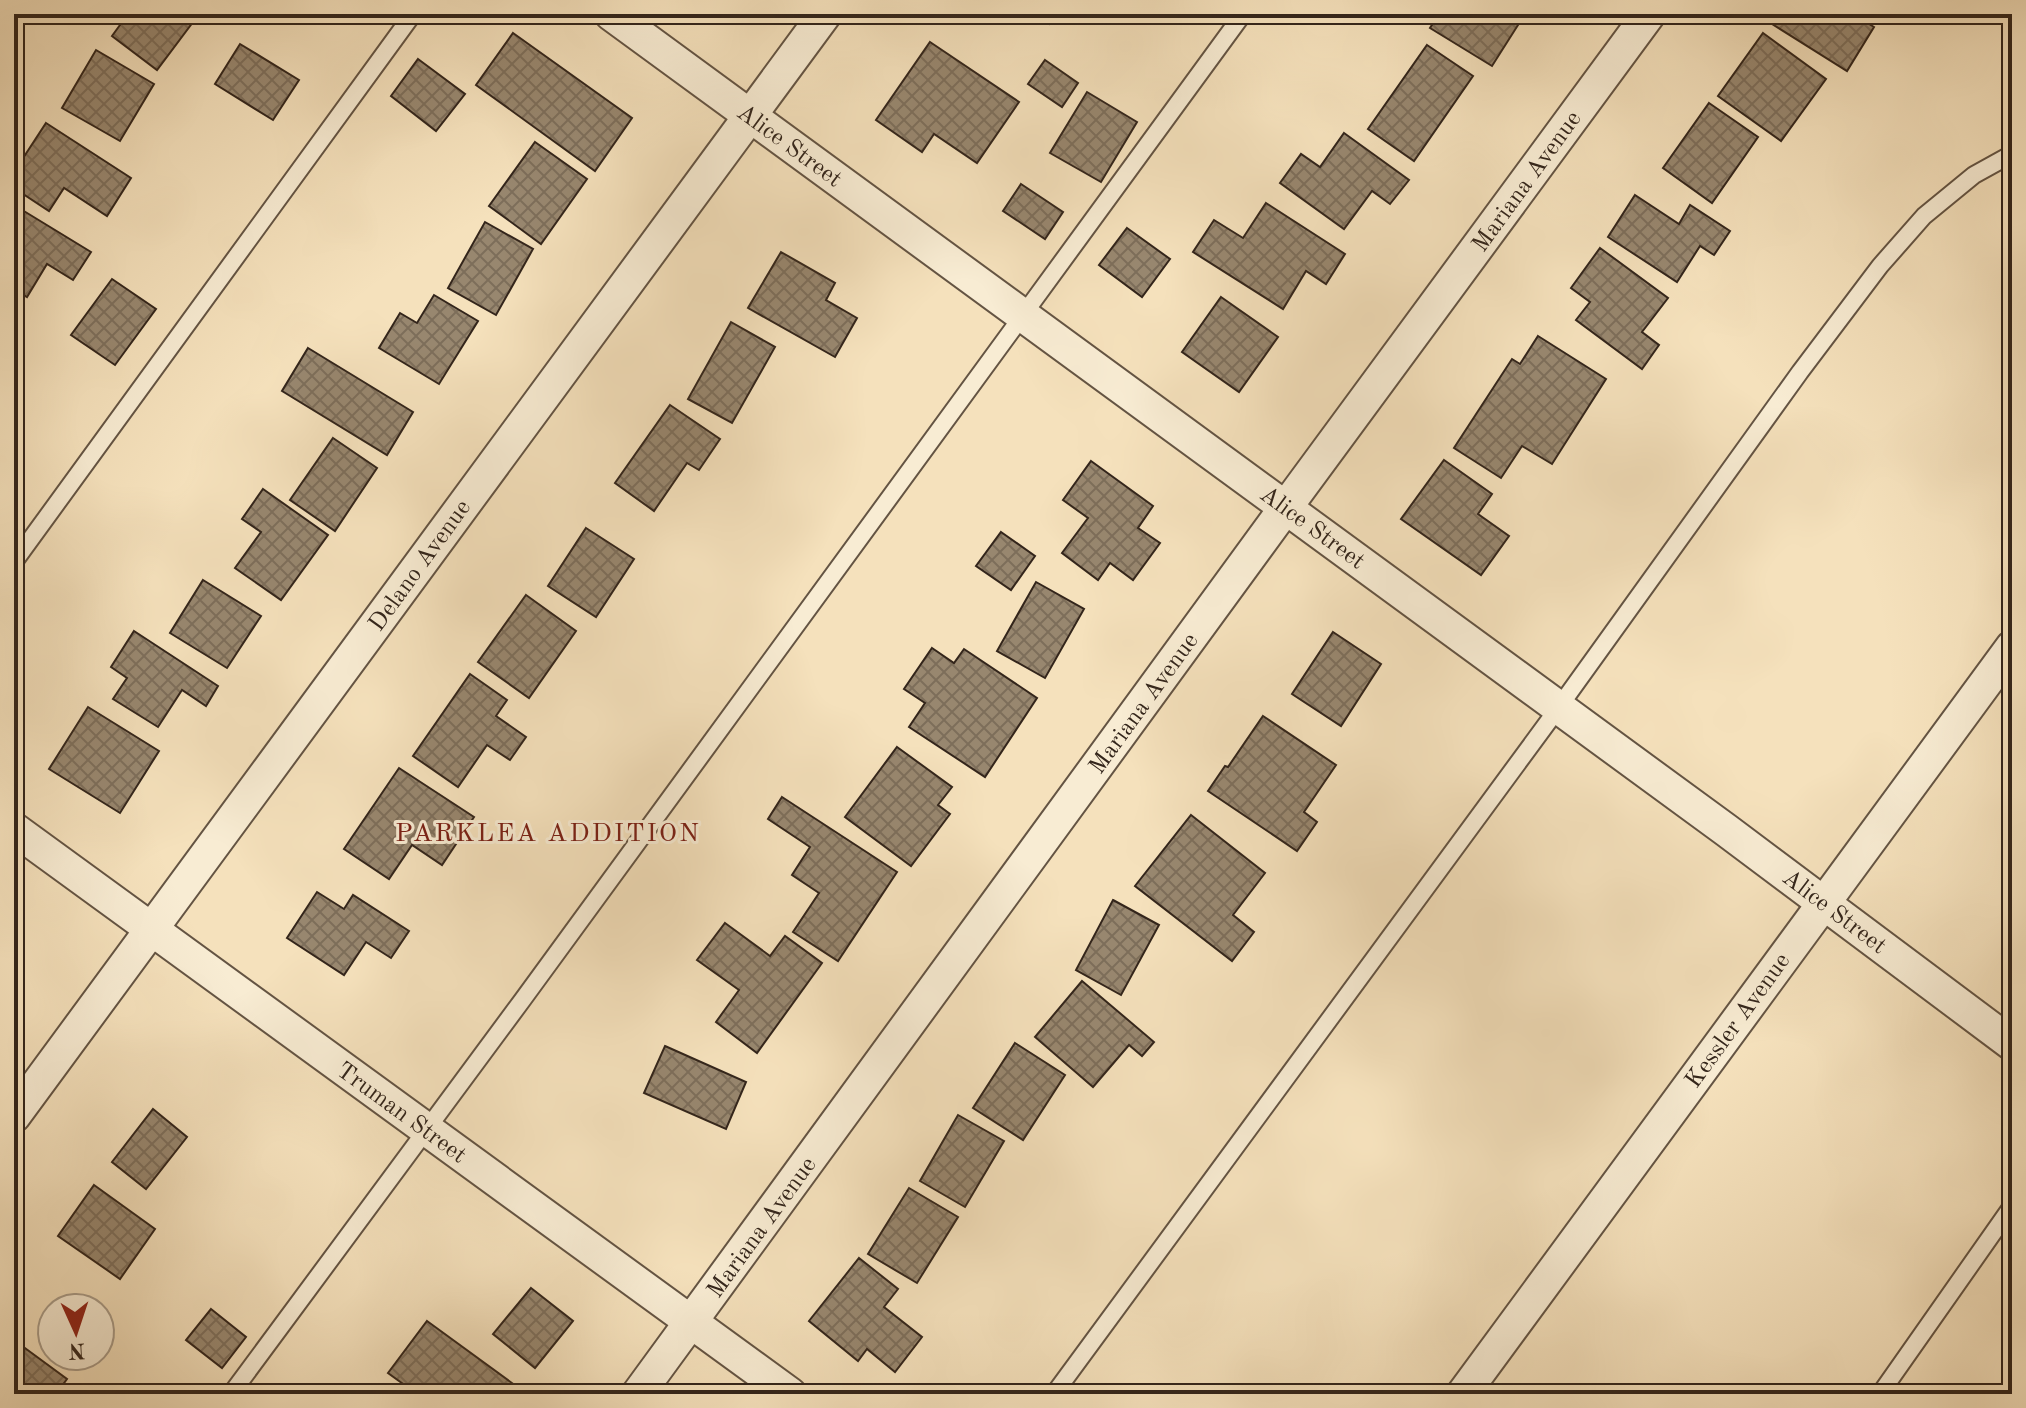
<svg xmlns="http://www.w3.org/2000/svg" width="2026" height="1408" font-family="'Old Standard TT',serif">
  <defs>
    <pattern id="building-cross-hatch" width="8" height="8" patternUnits="userSpaceOnUse" patternTransform="scale(2)"><rect width="8" height="8" fill="#98876f"/><path d="M0 0l8 8M0 8l8-8" fill="none" stroke="#7d6e5a"/></pattern>
  </defs>
  <rect width="100%" height="100%" fill="#f5e1bc"/>
  <filter id="stains"><feTurbulence type="fractalNoise" baseFrequency=".0025" numOctaves="4"/><feColorMatrix values="0 0 0 0 .2 0 0 0 0 .09 0 0 0 0 .02 0 0 0 .5 -.17"/></filter>
  <radialGradient id="worn" r=".72"><stop offset=".6" stop-color="#630" stop-opacity="0"/><stop offset="1" stop-color="#630" stop-opacity=".3"/></radialGradient>
  <g fill="url(#building-cross-hatch)" stroke="#33251b" stroke-width="2">
    <polygon points="128,14 199,14 157,70 112,36"/>
    <polygon points="1032,14 1055,14 1049,24"/>
    <polygon points="1439,14 1525,14 1492,66 1430,28"/>
    <polygon points="1778,14 1853,14 1874,27 1847,71 1772,24"/>
    <polygon points="513,33 632,118 595,171 476,85"/>
    <polygon points="1763,33 1826,79 1781,141 1718,96"/>
    <polygon points="930,42 1019,102 977,163 934,134 922,152 876,120"/>
    <polygon points="240,44 299,80 273,120 215,84"/>
    <polygon points="1427,45 1473,76 1414,161 1368,129"/>
    <polygon points="96,50 154,84 120,141 62,108"/>
    <polygon points="418,59 465,94 436,131 391,96"/>
    <polygon points="1045,60 1078,83 1062,107 1028,84"/>
    <polygon points="1087,92 1137,122 1101,182 1050,153"/>
    <polygon points="1709,103 1758,137 1712,203 1663,168"/>
    <polygon points="46,123 131,178 107,216 64,188 49,211 14,188 14,172"/>
    <polygon points="1344,133 1409,180 1390,204 1372,191 1344,229 1280,183 1301,154 1320,167"/>
    <polygon points="535,142 587,179 541,244 489,206"/>
    <polygon points="1021,184 1063,212 1045,239 1003,211"/>
    <polygon points="1635,195 1679,224 1690,205 1730,231 1714,255 1700,246 1677,282 1608,237"/>
    <polygon points="1266,203 1345,254 1326,284 1306,271 1283,309 1193,252 1214,220 1243,238"/>
    <polygon points="14,205 91,252 73,280 47,264 27,297 14,289"/>
    <polygon points="485,222 533,249 496,315 448,288"/>
    <polygon points="1127,228 1170,259 1142,297 1099,265"/>
    <polygon points="1600,248 1668,298 1642,332 1659,345 1642,369 1576,320 1590,302 1571,288"/>
    <polygon points="781,252 835,283 826,300 857,318 835,357 748,308"/>
    <polygon points="112,279 156,309 115,365 71,335"/>
    <polygon points="434,295 478,321 439,384 379,348 400,313 417,323"/>
    <polygon points="1221,297 1278,337 1239,392 1182,352"/>
    <polygon points="731,322 775,347 732,423 688,399"/>
    <polygon points="1538,336 1606,379 1552,464 1522,446 1501,478 1454,448 1512,359 1520,364"/>
    <polygon points="308,348 413,412 387,455 282,391"/>
    <polygon points="670,405 720,439 699,470 687,463 654,511 615,483"/>
    <polygon points="333,438 377,468 335,531 290,500"/>
    <polygon points="1444,460 1492,494 1478,514 1509,536 1481,575 1401,519"/>
    <polygon points="1091,461 1153,506 1138,528 1160,543 1133,580 1110,563 1098,580 1062,553 1088,518 1063,500"/>
    <polygon points="263,489 328,535 281,600 235,568 261,532 242,519"/>
    <polygon points="586,528 634,559 596,617 548,586"/>
    <polygon points="1001,532 1035,556 1011,590 976,566"/>
    <polygon points="203,580 261,616 227,668 170,633"/>
    <polygon points="1036,582 1084,609 1045,678 997,651"/>
    <polygon points="526,595 576,631 529,698 478,662"/>
    <polygon points="134,631 218,686 206,706 182,690 158,727 113,699 127,678 111,667"/>
    <polygon points="1333,632 1381,664 1341,726 1292,694"/>
    <polygon points="932,648 954,663 964,649 1037,698 985,777 909,727 925,703 904,689"/>
    <polygon points="470,674 507,700 496,716 526,737 510,760 487,745 458,787 413,756"/>
    <polygon points="88,707 159,751 120,813 49,769"/>
    <polygon points="1263,716 1336,765 1304,812 1317,822 1297,851 1208,791 1225,766 1228,767"/>
    <polygon points="897,747 952,787 938,805 950,814 911,866 845,817"/>
    <polygon points="399,768 474,817 442,865 412,845 389,879 344,849"/>
    <polygon points="782,797 897,872 838,961 793,932 819,893 792,875 810,847 768,819"/>
    <polygon points="1191,815 1265,873 1233,915 1254,932 1232,961 1135,886"/>
    <polygon points="317,892 344,909 353,895 409,931 391,958 366,942 344,975 287,938"/>
    <polygon points="1113,900 1159,925 1121,995 1076,970"/>
    <polygon points="725,923 770,956 785,936 822,963 757,1053 716,1022 739,990 697,960"/>
    <polygon points="1082,981 1154,1042 1142,1056 1129,1045 1093,1087 1035,1037"/>
    <polygon points="1015,1043 1065,1075 1023,1140 973,1108"/>
    <polygon points="665,1046 746,1082 726,1129 644,1093"/>
    <polygon points="153,1109 187,1137 146,1189 112,1162"/>
    <polygon points="958,1115 1004,1141 965,1207 920,1181"/>
    <polygon points="94,1185 155,1229 120,1279 58,1236"/>
    <polygon points="909,1188 958,1217 917,1283 868,1254"/>
    <polygon points="859,1258 898,1289 884,1307 922,1337 895,1372 867,1349 858,1361 809,1321"/>
    <polygon points="531,1288 573,1321 535,1368 493,1334"/>
    <polygon points="211,1309 246,1337 222,1368 186,1340"/>
    <polygon points="427,1321 527,1394 417,1394 388,1373"/>
    <polygon points="14,1340 67,1379 56,1394 14,1394"/>
  </g>
  <g fill="none" stroke-linecap="round" stroke-linejoin="round">
    <defs>
      <g id="service">
        <polyline points="14,562 413,14"/>
        <path d="M231,1394C571,936 908,476 1243,14"/>
        <polyline points="1054,1394 1559,707 1800,372 1880,266 1924,216 1974,175 2012,154"/>
        <polyline points="1880,1394 2012,1206"/>
      </g>
      <g id="minor">
        <polyline points="611,14 1726,830 2012,1044"/>
        <polyline points="14,829 790,1394"/>
        <polyline points="14,1116 825,14"/>
        <polyline points="638,1394 1286,507 1649,14"/>
        <polyline points="1463,1394 2012,647"/>
      </g>
    </defs>
    <use href="#service" stroke="#645443" stroke-width="20"/>
    <use href="#minor" stroke="#645443" stroke-width="36"/>
    <use href="#service" stroke="#f8ecd3" stroke-width="16"/>
    <use href="#minor" stroke="#f8ecd3" stroke-width="32"/>
  </g>
  <g text-anchor="middle" stroke-width="6" stroke-linejoin="round" paint-order="stroke">
    <g font-size="24" fill="#33251b" stroke="#f8ecd3">
      <text transform="translate(790 145) rotate(36)" y="8">Alice Street</text>
      <text transform="translate(1526 181) rotate(-54)" y="8">Mariana Avenue</text>
      <text transform="translate(1313 527) rotate(36)" y="8">Alice Street</text>
      <text transform="translate(419 565) rotate(-54)" y="8">Delano Avenue</text>
      <text transform="translate(1143 703) rotate(-54)" y="8">Mariana Avenue</text>
      <text transform="translate(1835 911) rotate(37)" y="8">Alice Street</text>
      <text transform="translate(1737 1020) rotate(-54)" y="8">Kessler Avenue</text>
      <text transform="translate(402 1112) rotate(36)" y="8">Truman Street</text>
      <text transform="translate(761 1227) rotate(-54)" y="8">Mariana Avenue</text>
    </g>
    <g font-size="26" letter-spacing="2" fill="#7a1f14" stroke="#f8ecd3">
      <text x="548" y="841">PARKLEA ADDITION</text>
    </g>
  </g>
  <rect width="2026" height="1408" fill="none" stroke="#f5e1bc" stroke-width="48"/>
  <rect x="16" y="16" width="1994" height="1376" fill="none" stroke="#33251b" stroke-width="4"/>
  <rect x="24" y="24" width="1978" height="1360" fill="none" stroke="#33251b" stroke-width="2"/>
  <g transform="translate(76 1332) rotate(177)"><circle r="38" fill="#f8ecd3" stroke="#a99c89" stroke-width="2"/>
  <path d="M0-6L14 30L0 20L-14 30Z" fill="#8f2418"/>
  <text y="-12" font-size="22" font-weight="bold" text-anchor="middle" fill="#33251b">N</text>
  </g>
  <rect width="100%" height="100%" filter="url(#stains)"/>
  <rect width="100%" height="100%" fill="url(#worn)"/>
</svg>
